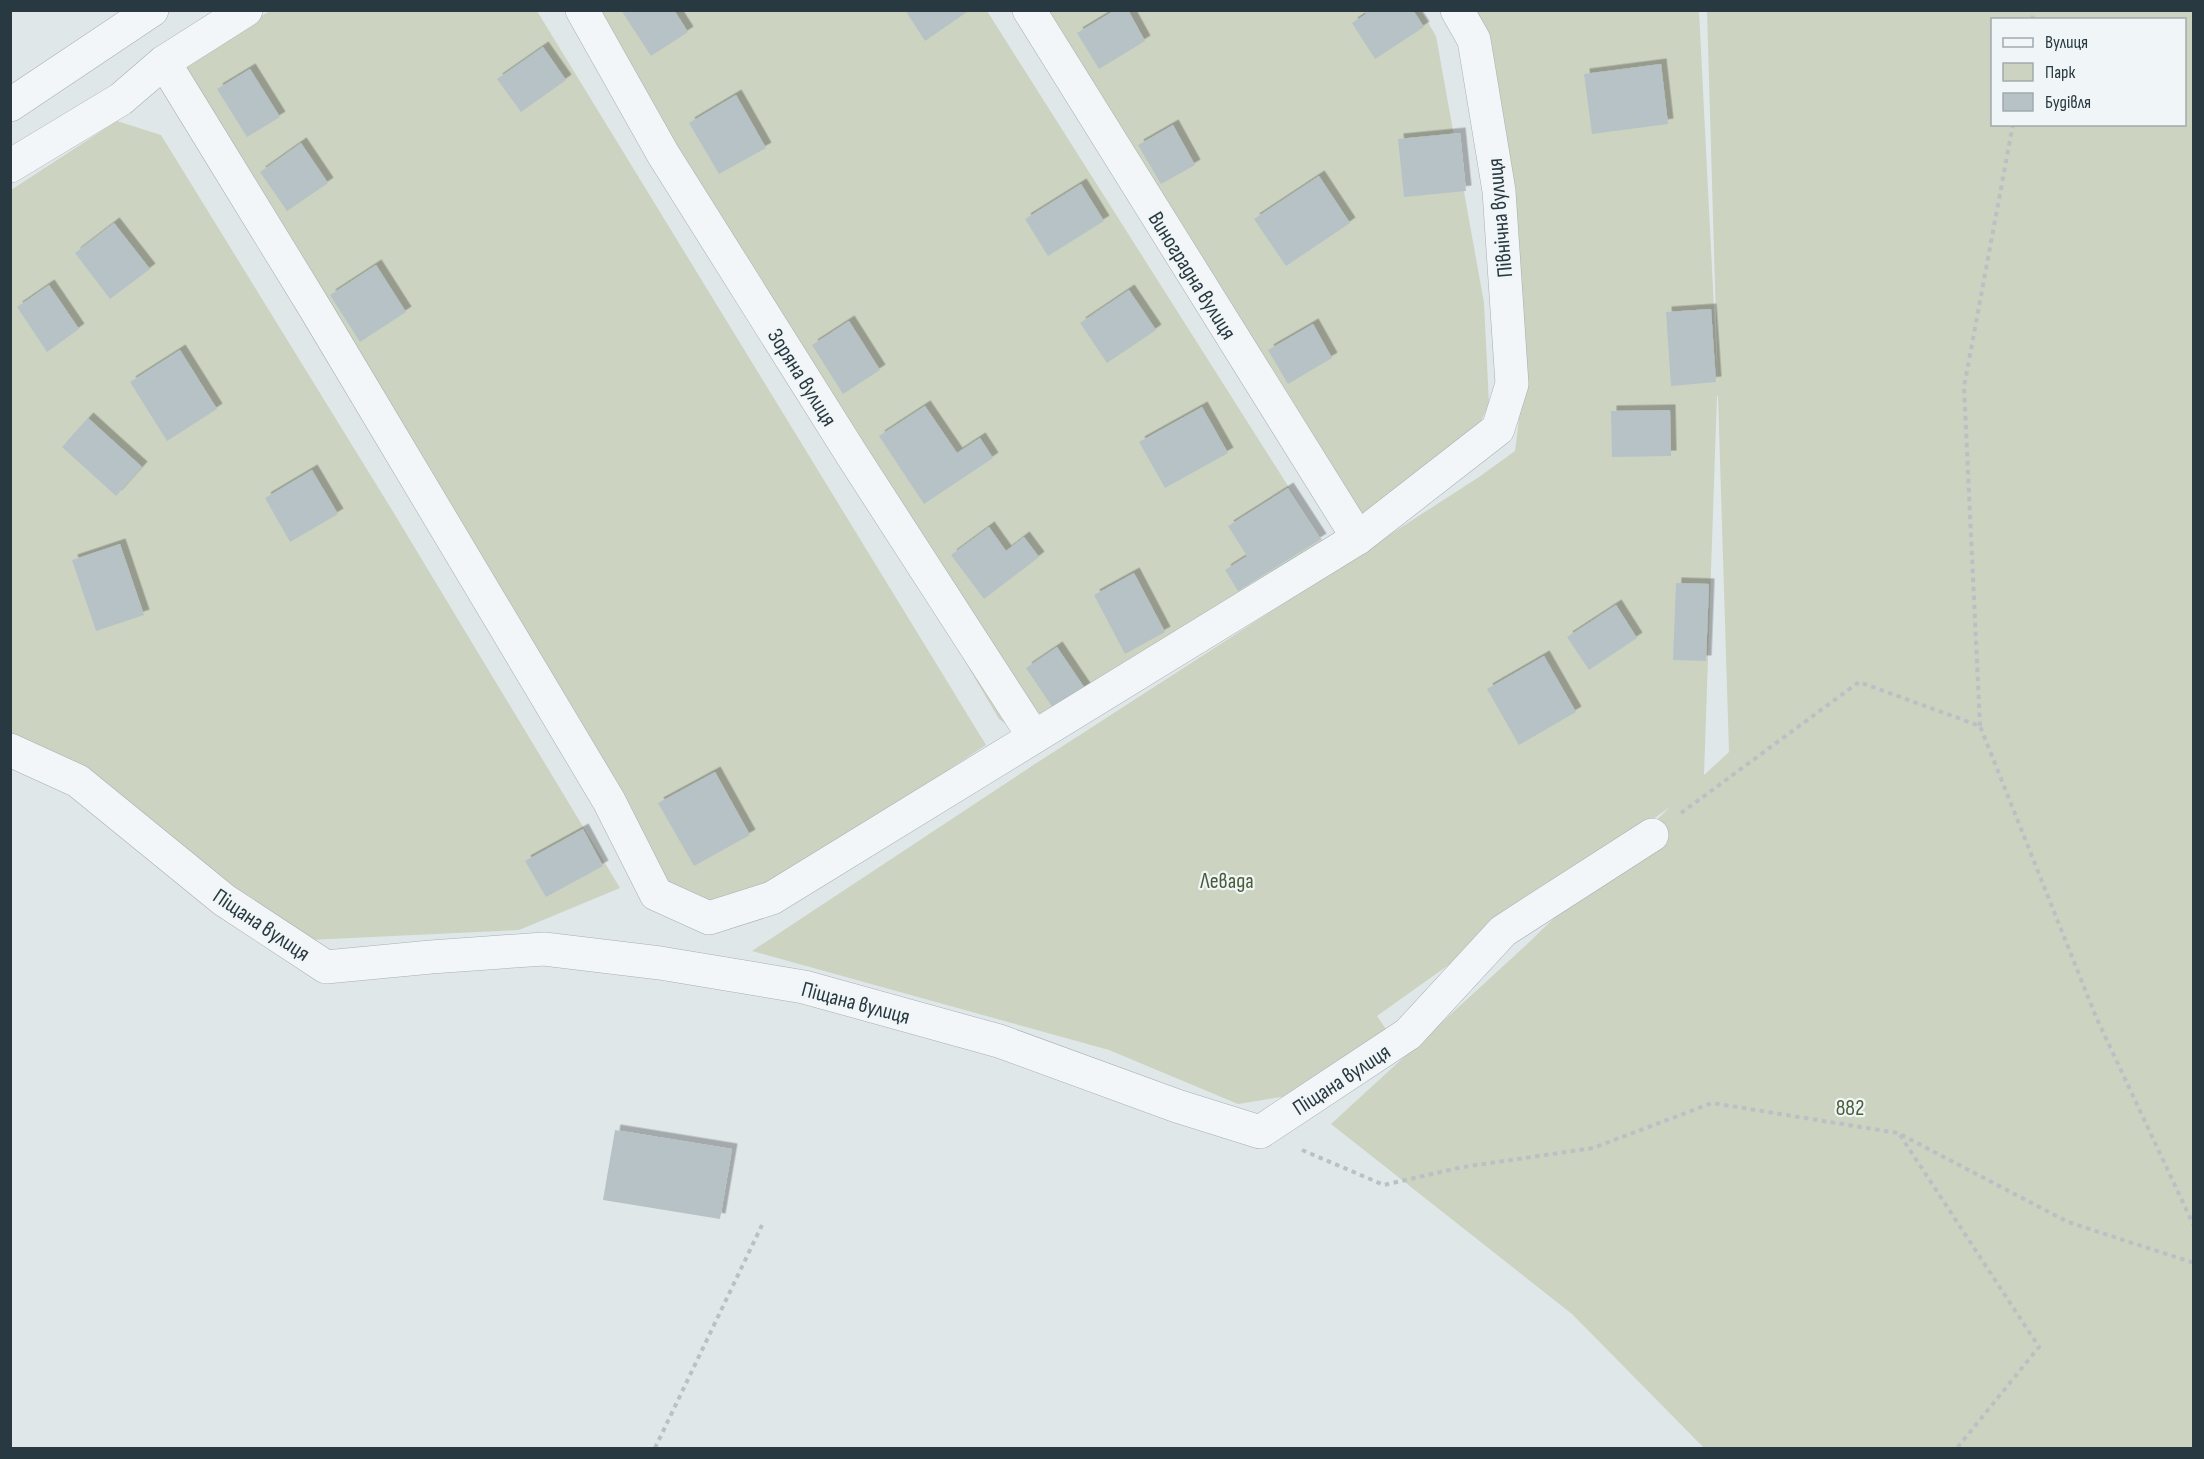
<svg xmlns="http://www.w3.org/2000/svg" width="2204" height="1459" font-family="'Sofia Sans Condensed',sans-serif">
  <defs>
    <filter id="shadow"><feDropShadow dx="5.5" dy="-5.5" stdDeviation="0" flood-color="#0004"/></filter>
  </defs>
  <rect width="100%" height="100%" fill="#e0e7e9"/>
  <g fill="#ccd3c1" fill-rule="evenodd">
    <polygon points="270,11 537,11 986,745 755,898 704,909 667,899 179,65"/>
    <polygon points="581,11 987,11 1326,546 1025,738 999,719"/>
    <polygon points="1023,11 1421,11 1436,36 1484,303 1489,404 1469,446 1355,530"/>
    <path d="M1459,11H1699L1718,388L1707,11H2193V1448H1704L1572,1314L1331,1124L1524,947L1670,807L1377,1016L1390,1035L1299,1094L1238,1104L1109,1050L752,951L1035,764L1479,477L1515,451L1521,403ZM1992,20H2184V124H1992ZM1718,396L1729,752L1704,775L1717,396Z"/>
    <polygon points="117,121 161,135 392,510 620,888 519,930 309,940 11,742 11,190"/>
  </g>
  <g fill="#b7c2c6" filter="url(#shadow)">
    <polygon points="621,10 674,10 688,32 651,56"/>
    <polygon points="905,10 970,10 925,41"/>
    <polygon points="1115,10 1128,10 1145,41 1099,69 1077,33"/>
    <polygon points="1364,10 1413,10 1424,27 1375,59 1352,23 1366,14"/>
    <polygon points="543,47 566,80 521,112 497,79"/>
    <polygon points="1661,64 1668,124 1592,134 1584,74"/>
    <polygon points="250,69 280,117 247,137 217,89"/>
    <polygon points="736,95 766,148 719,174 689,123"/>
    <polygon points="1173,125 1195,165 1161,184 1138,145"/>
    <polygon points="1460,133 1466,191 1404,197 1398,139"/>
    <polygon points="301,143 328,183 287,211 260,172"/>
    <polygon points="1319,176 1350,223 1286,266 1254,219"/>
    <polygon points="1081,184 1104,221 1048,256 1025,219"/>
    <polygon points="114,223 150,269 110,299 75,253"/>
    <polygon points="376,265 406,312 360,342 330,295"/>
    <polygon points="49,285 79,329 47,352 17,307"/>
    <polygon points="1129,290 1156,330 1107,363 1080,323"/>
    <polygon points="1711,309 1716,382 1671,386 1666,312"/>
    <polygon points="849,321 880,370 843,394 812,345"/>
    <polygon points="1313,324 1332,358 1288,384 1268,350"/>
    <polygon points="180,350 217,409 167,441 130,382"/>
    <polygon points="925,406 957,453 980,438 993,458 924,504 879,436"/>
    <polygon points="1202,407 1228,453 1165,488 1139,442"/>
    <polygon points="1670,410 1671,456 1612,457 1611,411"/>
    <polygon points="88,418 142,467 116,496 62,447"/>
    <polygon points="312,470 338,514 290,542 265,498"/>
    <polygon points="1288,488 1321,539 1238,591 1225,570 1247,556 1228,526"/>
    <polygon points="989,527 1006,551 1024,537 1039,557 984,599 951,555"/>
    <polygon points="120,544 144,615 96,631 72,560"/>
    <polygon points="1134,573 1165,632 1125,654 1094,595"/>
    <polygon points="1676,583 1709,584 1706,661 1673,660"/>
    <polygon points="1616,605 1637,638 1589,670 1567,637"/>
    <polygon points="1057,647 1086,690 1055,711 1026,668"/>
    <polygon points="1544,656 1576,712 1519,745 1487,689"/>
    <polygon points="715,772 750,835 694,866 658,803"/>
    <polygon points="583,829 603,866 546,897 525,861"/>
    <polygon points="615,1130 732,1149 720,1219 603,1200"/>
  </g>
  <g fill="none" stroke-linecap="round" stroke-linejoin="round">
    <defs>
      <g id="minor">
        <polyline points="582,10 663,154 852,455 1034,737"/>
        <polyline points="1029,10 1358,538"/>
        <polyline points="164,62 316,310 609,801 656,894 709,918 772,898 1358,538 1498,429 1512,384 1499,191 1474,40 1457,10"/>
        <polyline points="10,105 152,10"/>
        <polyline points="10,166 121,99 164,62 246,10"/>
        <polyline points="10,750 78,781 224,900 326,967 431,957 544,949 660,963 804,987 999,1041 1177,1106 1260,1132 1408,1034 1503,931 1652,835"/>
      </g>
    </defs>
    <use href="#minor" stroke="#a5afb3" stroke-width="34"/>
    <g stroke="#bac1c5" stroke-width="4" stroke-dasharray="4.5 4.5" stroke-linecap="butt">
      <polyline points="2032,20 2034,10"/>
      <polyline points="1980,726 1964,387 2013,124"/>
      <polyline points="1681,813 1859,682 1980,726 2096,1017 2194,1226"/>
      <polyline points="1900,1135 2039,1347 1957,1448"/>
      <polyline points="1302,1150 1384,1185 1463,1167 1593,1148 1712,1103 1898,1133 2068,1222 2194,1263"/>
      <polyline points="655,1448 762,1225"/>
    </g>
    <use href="#minor" stroke="#f3f6f8" stroke-width="33"/>
  </g>
  <g text-anchor="middle" stroke-width="4.5" stroke-linejoin="round" paint-order="stroke">
    <g font-size="22" fill="#293941" stroke="#f0f5f7">
      <text transform="translate(1499 218) rotate(-95)" y="8">Північна вулиця</text>
      <text transform="translate(1193 275) rotate(58)" y="8">Виноградна вулиця</text>
      <text transform="translate(803 377) rotate(58)" y="8">Зоряна вулиця</text>
      <text transform="translate(262 924) rotate(34)" y="8">Піщана вулиця</text>
      <text transform="translate(856 1002) rotate(15)" y="8">Піщана вулиця</text>
      <text transform="translate(1341 1079) rotate(-33)" y="8">Піщана вулиця</text>
    </g>
    <g font-size="22" fill="#4a5d36" stroke="#f0f5f7">
      <text x="1227" y="888">Левада</text>
      <text x="1850" y="1115">882</text>
    </g>
  </g>
  <rect width="2204" height="1459" fill="none" stroke="#293941" stroke-width="24"/>
  <rect x="1991" y="18" width="195" height="108" fill="#f0f5f7" stroke="#a0aaae" stroke-width="1.5"/>
  <rect x="2003" y="38" width="30" height="9" fill="#f3f6f8" stroke="#a0aaae" stroke-width="1.5"/>
  <text x="2045" y="48" font-size="18" fill="#293941">Вулиця</text>
  <rect x="2003" y="63" width="30" height="18" fill="#ccd3c1" stroke="#a0aaae" stroke-width="1.5"/>
  <text x="2045" y="78" font-size="18" fill="#293941">Парк</text>
  <rect x="2003" y="93" width="30" height="18" fill="#b7c2c6" stroke="#a0aaae" stroke-width="1.5"/>
  <text x="2045" y="108" font-size="18" fill="#293941">Будівля</text>
</svg>
